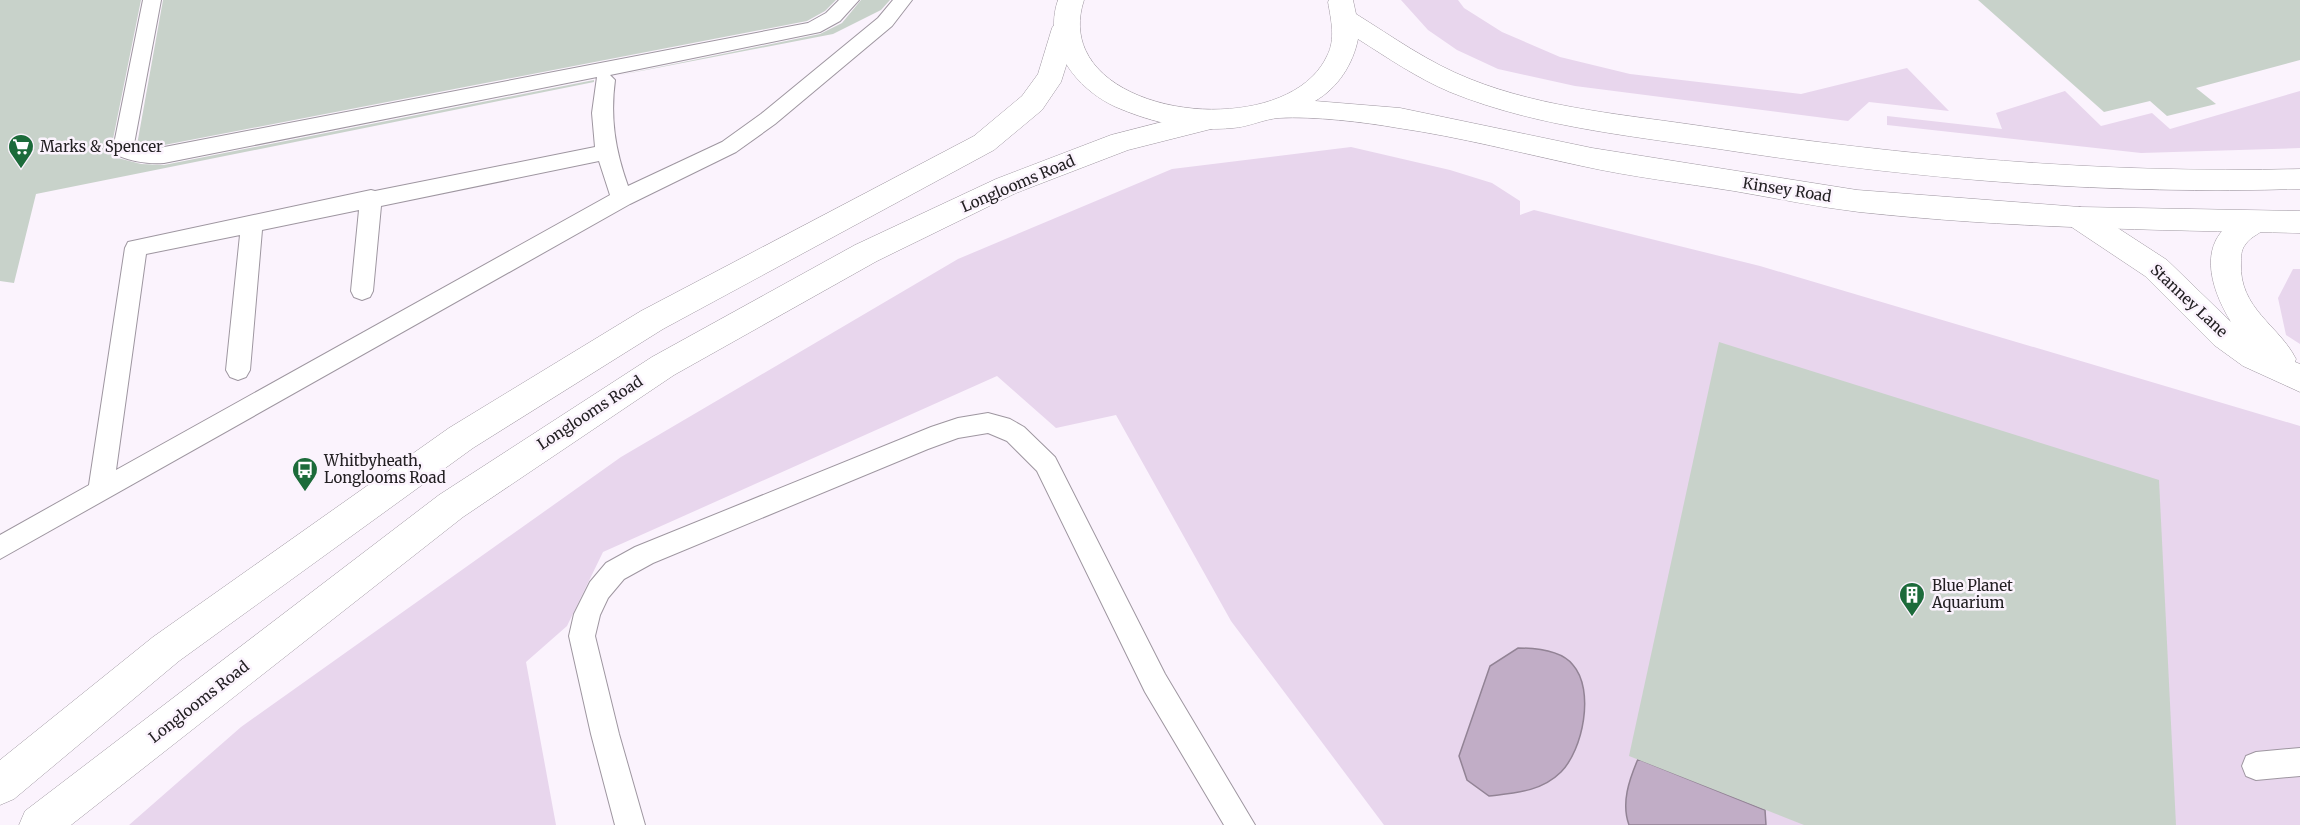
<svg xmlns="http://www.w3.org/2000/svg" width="2300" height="825" font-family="Merriweather,serif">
  <rect width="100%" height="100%" fill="#fbf3fd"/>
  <g fill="#e8d6ed">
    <polygon points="1401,0 1458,0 1464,8 1502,32 1560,57 1630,74 1801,94 1907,68 1949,111 1869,102 1848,121 1575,86 1498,69 1457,50 1428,30"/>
    <polygon points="2065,91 2101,126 2152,113 2170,129 2300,91 2300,148 2141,153 1887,125 1887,116 2002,129 1996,113"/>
    <polygon points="1351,147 1450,170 1492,183 1520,201 1520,215 1534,210 1760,266 2300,426 2300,825 1384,825 1231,621 1116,415 1056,428 997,376 603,552 567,626 526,662 556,825 129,825 241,727 621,457 958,259 1172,169"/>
    <polygon points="2293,269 2300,269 2300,344 2286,335 2278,298"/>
  </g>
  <g fill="#c1adc6" stroke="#928395" stroke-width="1.5">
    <path d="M1518,648C1535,648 1561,650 1573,665C1595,690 1583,750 1561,772C1541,792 1514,793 1489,796L1467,780L1459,756L1490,666Z"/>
    <path d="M1638,759L1765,810L1766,825H1629C1621,803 1629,780 1638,759Z"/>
  </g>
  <g fill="#c8d2ca">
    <polygon points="0,0 141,0 112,144 118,158 141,164 164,165 594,80 594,82 36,194 14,283 0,281"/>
    <polygon points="163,0 836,0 825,11 807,21 154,147 137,145"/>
    <polygon points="861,0 890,0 881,10 833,34 615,76 820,34 842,23"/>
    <polygon points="1978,0 2300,0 2300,60 2196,88 2216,104 2167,116 2150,101 2104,112"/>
    <polygon points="1719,342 2159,480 2176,825 1804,825 1629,756"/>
  </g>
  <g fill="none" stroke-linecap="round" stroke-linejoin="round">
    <defs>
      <g id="service">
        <path d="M143,0H161L134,144L136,147L154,149L808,23L826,13L839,0H859L840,21L820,32L610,75L615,80C610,118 615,150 628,186L722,142L761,114L878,18L893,0H912L892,26L775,124L736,152L630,204L0,559V535L89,485L125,248L128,242L371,190L375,191L595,147L592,113L597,77L164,163C148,164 134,162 119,156L114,144ZM599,161L610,195L116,470L146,254L240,235L226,370L230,377L238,380L246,377L250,370L262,230L359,210L351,291L354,297L362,300L370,297L373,291L381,206Z"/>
        <polygon points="988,413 1010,419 1024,427 1055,457 1165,674 1255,825 1224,825 1145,692 1037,471 1007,441 988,433 958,438 928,449 653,563 624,579 608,598 600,615 595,636 619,734 645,825 615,825 591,734 569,636 574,614 590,582 606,563 635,547 931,427 958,418"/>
        <polygon points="2300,748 2300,776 2256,780 2246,776 2242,766 2246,756 2256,752"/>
      </g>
      <path id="minor" d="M2080,207L2090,210L2167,260L2231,322C2212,291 2196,245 2234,221C2245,214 2252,211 2264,215L2269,223C2263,234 2251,235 2245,245C2241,250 2241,257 2241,263C2239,309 2279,325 2296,359L2295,362L2300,364V392L2243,366L2214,345L2145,276L2070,226L2065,218L2070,210Z"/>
      <g id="tertiary">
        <polygon points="1065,19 1074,22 1078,28 1061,82 1042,110 994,150 663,329 473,448 179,661 14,799 0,805 0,760 153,637 449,428 641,311 974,136 1022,96 1038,74 1052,28 1056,22"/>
        <polygon points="1209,110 1219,113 1223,120 1219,127 1128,150 1016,193 877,261 674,375 463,517 71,825 19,825 25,811 439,495 652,357 855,245 996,179 1111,135"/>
      </g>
      <path id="secondary" d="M1058,0H1084C1046,116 1284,148 1327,56C1336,39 1331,20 1328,2L1329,0H1353L1356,14C1393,37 1429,63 1470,79C1545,109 1629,115 1708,127C1906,156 2100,174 2300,169V189C2112,195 1926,180 1739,152C1643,137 1541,129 1450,92C1417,78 1388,58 1358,39C1353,64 1338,88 1315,101L1400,108L1592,148L1857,190L2080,207L2300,211V233C2153,230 2006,228 1859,212C1817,207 1775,198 1734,191C1683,183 1632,177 1582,166C1521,153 1460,137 1398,128C1364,122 1313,116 1279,118C1264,119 1248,127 1233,128C1193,132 1153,123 1116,107C1076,89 1042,45 1058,0Z"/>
    </defs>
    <use href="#service" stroke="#9e96a0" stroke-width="2"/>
    <use href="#minor" stroke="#9e96a0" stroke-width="1"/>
    <use href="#tertiary" stroke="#9e96a0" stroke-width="1"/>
    <use href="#secondary" stroke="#9e96a0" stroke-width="1"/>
    <use href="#service" fill="#fff" fill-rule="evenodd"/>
    <use href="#minor" fill="#fff" fill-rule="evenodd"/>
    <use href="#tertiary" fill="#fff" fill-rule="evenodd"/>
    <use href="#secondary" fill="#fff" fill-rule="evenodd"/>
  </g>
  <defs>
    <symbol id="supermarket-pin" viewBox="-11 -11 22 30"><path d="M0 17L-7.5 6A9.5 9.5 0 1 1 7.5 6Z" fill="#1c6b3a" stroke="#fbf3fd"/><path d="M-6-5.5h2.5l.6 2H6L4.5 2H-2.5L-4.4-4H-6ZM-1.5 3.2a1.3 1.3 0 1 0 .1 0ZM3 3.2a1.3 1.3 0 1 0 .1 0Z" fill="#fff"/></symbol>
    <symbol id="bus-pin" viewBox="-11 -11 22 30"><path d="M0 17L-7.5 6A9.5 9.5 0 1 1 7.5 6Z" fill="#1c6b3a" stroke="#fbf3fd"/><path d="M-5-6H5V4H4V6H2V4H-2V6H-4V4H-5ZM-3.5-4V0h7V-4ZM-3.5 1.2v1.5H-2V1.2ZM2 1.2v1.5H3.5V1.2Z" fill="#fff"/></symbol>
    <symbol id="building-pin" viewBox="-11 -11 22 30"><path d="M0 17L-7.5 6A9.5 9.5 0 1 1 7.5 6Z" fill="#1c6b3a" stroke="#fbf3fd"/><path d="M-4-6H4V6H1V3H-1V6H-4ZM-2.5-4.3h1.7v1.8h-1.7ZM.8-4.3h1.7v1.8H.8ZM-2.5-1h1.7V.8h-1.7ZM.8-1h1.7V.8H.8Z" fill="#fff"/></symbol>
  </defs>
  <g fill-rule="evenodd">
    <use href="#supermarket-pin" x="6" y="132" width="30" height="40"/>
    <use href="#bus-pin" x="290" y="455" width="30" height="40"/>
    <use href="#building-pin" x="1897" y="580" width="30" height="40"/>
  </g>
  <g text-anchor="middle" stroke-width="5" stroke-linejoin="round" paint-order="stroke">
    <g font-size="15" fill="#232023" stroke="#fbf3fd" text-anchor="start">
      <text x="40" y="152">Marks &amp; Spencer</text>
      <text x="324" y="466">Whitbyheath,<tspan x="324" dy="17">Longlooms Road</tspan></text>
      <text x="1932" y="591">Blue Planet<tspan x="1932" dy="17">Aquarium</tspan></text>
    </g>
    <g font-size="15" fill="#232023" stroke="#fbf3fd">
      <text transform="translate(1018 184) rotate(-23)" y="5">Longlooms Road</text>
      <text transform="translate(1787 190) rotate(9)" y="5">Kinsey Road</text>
      <text transform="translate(2189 301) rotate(43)" y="5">Stanney Lane</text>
      <text transform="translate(590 413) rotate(-33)" y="5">Longlooms Road</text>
      <text transform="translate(199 702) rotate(-38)" y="5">Longlooms Road</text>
    </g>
  </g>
</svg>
